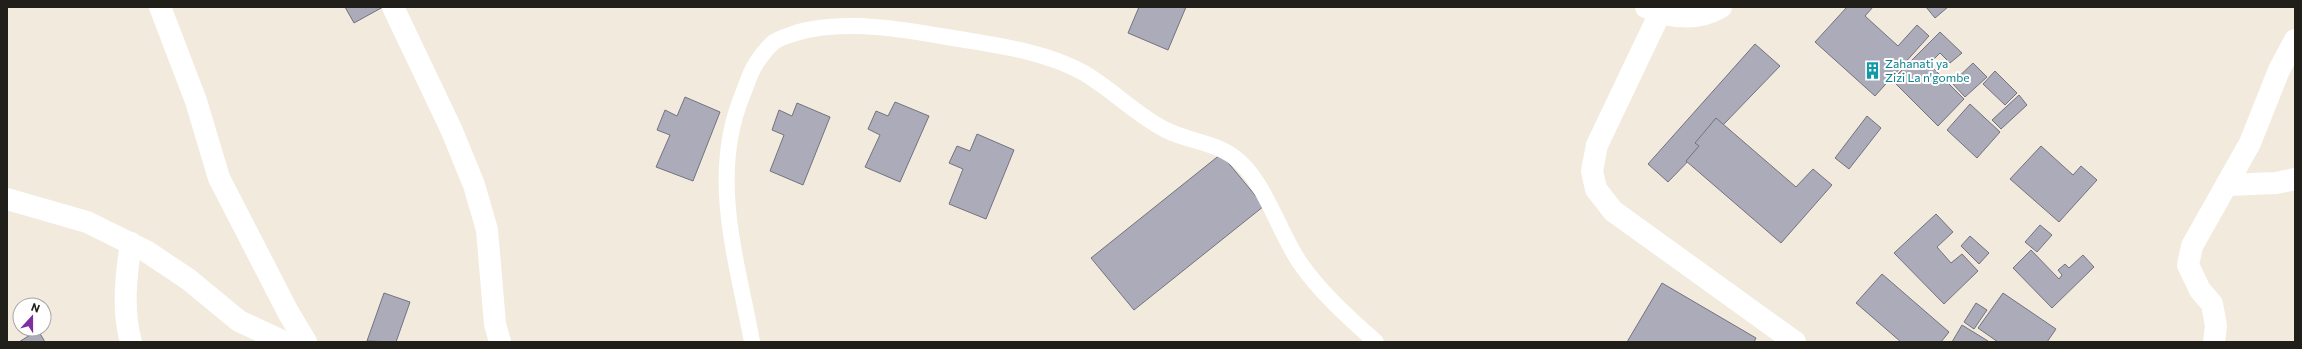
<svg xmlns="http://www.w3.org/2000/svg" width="2302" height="349" font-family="Commissioner,sans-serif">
  <rect width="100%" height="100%" fill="#f2ebdd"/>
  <g fill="#acabb9" stroke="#73727f">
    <polygon points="345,7 383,7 354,23"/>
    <polygon points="1139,7 1186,7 1168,50 1128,33"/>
    <polygon points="1847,7 1873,7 1865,16 1898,46 1917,25 1929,36 1875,96 1815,42"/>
    <polygon points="1926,7 1948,7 1935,18"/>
    <polygon points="1940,32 1962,53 1950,63 1940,53 1929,64 1964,99 1938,126 1892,80"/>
    <polygon points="1755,44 1780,66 1668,182 1648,164"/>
    <polygon points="1973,63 1987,77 1965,97 1952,83"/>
    <polygon points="1995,71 2017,93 2005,105 1983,84"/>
    <polygon points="2019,95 2027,105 2001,129 1992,120"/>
    <polygon points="685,97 720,112 693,181 656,167 670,135 657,130 665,110 677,116"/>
    <polygon points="895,102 929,116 900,182 865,167 880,135 868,129 876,111 888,116"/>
    <polygon points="797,103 830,117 803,185 770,171 784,135 772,130 779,110 792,116"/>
    <polygon points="1970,104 2000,132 1977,158 1947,130"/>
    <polygon points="1867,116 1881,128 1849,169 1835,158"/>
    <polygon points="1716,118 1796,187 1813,169 1832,185 1781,243 1686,161 1699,146 1695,143"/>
    <polygon points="977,134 1014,150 986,219 949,204 963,169 949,163 957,146 970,151"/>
    <polygon points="2041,146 2073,175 2081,166 2097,180 2059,222 2010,179"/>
    <polygon points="1221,154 1264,206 1134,310 1091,258"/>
    <polygon points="1936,214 1953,232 1937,247 1951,263 1962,254 1978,271 1944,304 1894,253"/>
    <polygon points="2040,225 2052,235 2037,252 2025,242"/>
    <polygon points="1970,236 1989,253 1979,264 1961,246"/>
    <polygon points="2031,250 2059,279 2062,275 2058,270 2065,264 2069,268 2083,255 2094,267 2052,308 2013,268"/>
    <polygon points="1882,274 1949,332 1941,342 1901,342 1856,303"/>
    <polygon points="1662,283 1756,338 1754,342 1627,342"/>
    <polygon points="384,293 410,302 396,342 367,341"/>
    <polygon points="2003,293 2056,329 2047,342 1998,342 1978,328"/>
    <polygon points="1976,303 1987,310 1974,329 1964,322"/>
    <polygon points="1962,325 1988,341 1987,342 1952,342"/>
    <polygon points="38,330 45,342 19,342"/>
  </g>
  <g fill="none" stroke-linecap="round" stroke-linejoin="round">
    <path stroke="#fff" stroke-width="16" d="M752,342C737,259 709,178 742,96C747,85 750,71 757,62C761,56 768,47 774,42C781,37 804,30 813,29C862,21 911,31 959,39C1001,46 1047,52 1084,73C1113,90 1136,115 1166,130C1187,141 1214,142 1234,157C1265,180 1278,231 1300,263C1320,292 1349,318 1376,342"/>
    <g stroke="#fff" stroke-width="22">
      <polyline points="160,7 196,101 219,178 288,312 306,342"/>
      <polyline points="393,7 452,131 474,185 487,230 495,324 500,342"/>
      <path d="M1646,7C1669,18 1698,21 1721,7"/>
      <polyline points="1660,13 1597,145 1592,171 1596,189 1613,211 1795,342"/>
      <polyline points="2228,185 2276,183 2295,179"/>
      <polyline points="7,199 87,222 146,251 188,279 239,321 284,342"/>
      <path d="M131,243C126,276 122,310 131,342"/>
      <polyline points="2214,342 2216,326 2212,304 2200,290 2188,265 2192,246 2250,143 2279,70 2295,40"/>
    </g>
  </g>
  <defs>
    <symbol id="building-bare" viewBox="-9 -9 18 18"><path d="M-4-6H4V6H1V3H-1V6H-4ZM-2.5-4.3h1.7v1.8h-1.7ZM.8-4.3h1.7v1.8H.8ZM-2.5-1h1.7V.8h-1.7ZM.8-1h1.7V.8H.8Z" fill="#0f9aa8" stroke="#fff" stroke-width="2.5" paint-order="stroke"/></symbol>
  </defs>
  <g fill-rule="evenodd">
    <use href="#building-bare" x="1860" y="58" width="25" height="25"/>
  </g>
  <g text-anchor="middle" stroke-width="4" stroke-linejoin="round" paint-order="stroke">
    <g font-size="12" fill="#0d838f" stroke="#fff" text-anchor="start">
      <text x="1885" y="68">Zahanati ya<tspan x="1885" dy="14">Zizi La n'gombe</tspan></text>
    </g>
  </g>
  <rect width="2302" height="349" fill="none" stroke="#211f1a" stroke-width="16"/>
  <g transform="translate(32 317) rotate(21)"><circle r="19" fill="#ffffff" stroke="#a6a5a3"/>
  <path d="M0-3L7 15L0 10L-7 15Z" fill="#7e2e9f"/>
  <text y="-6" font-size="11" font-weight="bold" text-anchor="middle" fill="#211f1a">N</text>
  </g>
</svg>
